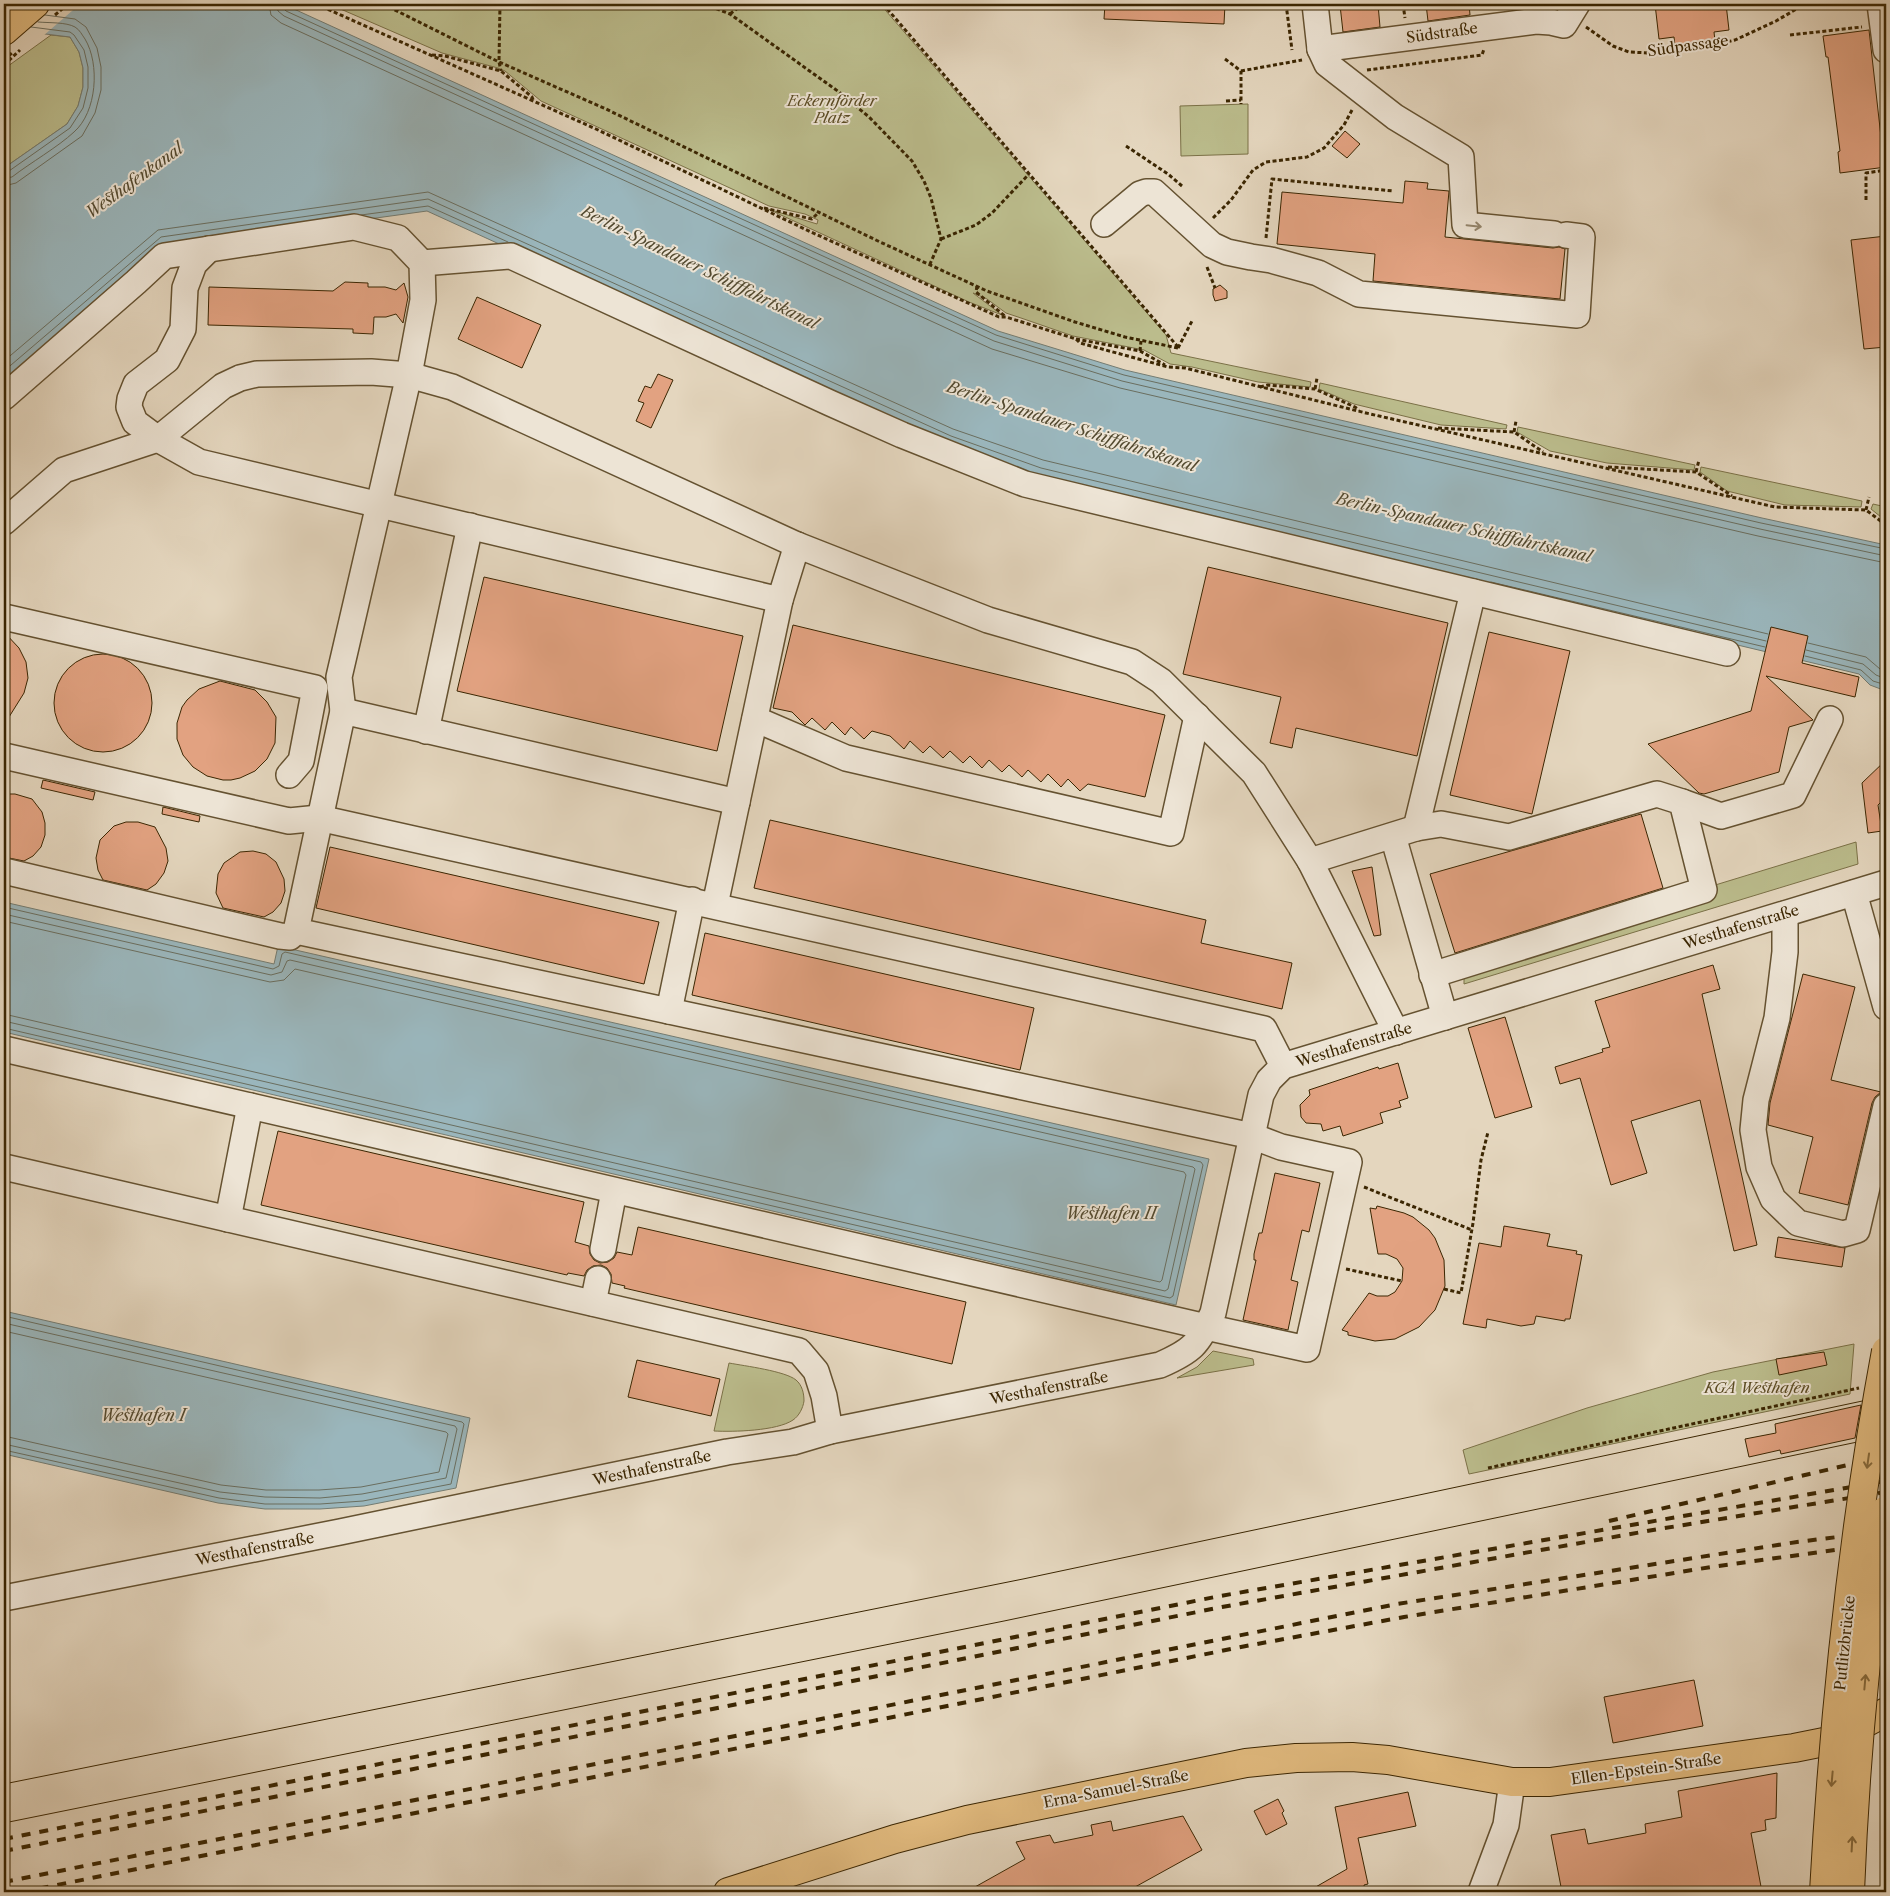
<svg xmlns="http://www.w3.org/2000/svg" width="1890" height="1896" font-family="'Libre Caslon Text',serif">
  <rect width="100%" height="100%" fill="#e4d6be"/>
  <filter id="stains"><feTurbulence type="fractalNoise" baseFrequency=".004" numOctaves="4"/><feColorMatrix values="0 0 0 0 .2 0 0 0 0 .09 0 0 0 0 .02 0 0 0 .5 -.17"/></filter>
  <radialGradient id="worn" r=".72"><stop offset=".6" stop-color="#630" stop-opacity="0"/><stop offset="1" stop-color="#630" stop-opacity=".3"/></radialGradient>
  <g fill="#bbbc8c" stroke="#7b7147">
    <polygon points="329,4 880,4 1166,335 1171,353 1311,382 1310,387 1258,382 1192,367 1170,364 1144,350 1073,336 1021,318 1006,313 987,299 973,293 1002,315 969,302 768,209 817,224 818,220 805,214 769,206 541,101 505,71 498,68 442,53"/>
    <polygon points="51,35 70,37 79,52 83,68 83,87 78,106 67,124 4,168 4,69"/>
    <polygon points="1248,104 1248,154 1181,156 1180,106"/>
    <polygon points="1320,383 1507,425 1506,429 1441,425 1354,404 1319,389"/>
    <polygon points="1518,427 1695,465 1694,470 1607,463 1550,451 1517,432"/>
    <polygon points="1701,467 1862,501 1861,507 1785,505 1727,491 1700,472"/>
    <polygon points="1873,504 1886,507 1886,521 1871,509"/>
    <polygon points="1856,842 1858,864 1464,984 1464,971 1712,886"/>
    <polygon points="1854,1344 1850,1394 1469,1474 1463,1450 1587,1408 1713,1372"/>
    <polygon points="1213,1351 1253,1359 1254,1365 1177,1378 1197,1367"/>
    <path d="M729,1363C745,1366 785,1371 796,1380C802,1385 804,1393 804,1401C803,1408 799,1416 793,1420C777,1431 733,1432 714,1431Z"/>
  </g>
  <g fill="#9ab6bc" stroke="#747c72">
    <polygon points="4,4 283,4 998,331 1125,370 1762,518 1886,545 1886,691 1870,685 1859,674 1038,478 812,387 427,211 165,247 4,386 4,168 67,124 78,106 83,87 83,68 79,52 70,37 4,29"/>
    <polygon points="4,902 274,964 278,946 1209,1159 1176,1305 4,1032"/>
    <polygon points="4,1311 470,1418 456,1488 364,1506 320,1509 265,1509 218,1503 4,1454"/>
  </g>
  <polygon fill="#e4d6be" points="4,4 80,4 43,36 4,31"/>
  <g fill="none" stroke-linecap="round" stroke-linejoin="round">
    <g stroke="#6a6e5f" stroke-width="1">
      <polyline points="269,4 271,15 281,23 992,349 1120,388 1758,536 1886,563"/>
      <polyline points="276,4 278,11 284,16 994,341 1122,381 1760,529 1886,556"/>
      <polyline points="283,4 283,8 286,11 996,335 1124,375 1761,523 1886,549"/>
      <polyline points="4,172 9,171 70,128 83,108 88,88 88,67 84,50 74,35 70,32 31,27"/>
      <path d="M4,178L12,177C30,163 58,147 74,132C97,112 100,64 85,39C82,35 80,30 75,27C66,22 49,23 38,22"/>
      <polyline points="4,186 16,183 82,136 95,113 101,90 101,67 97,48 86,27 75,19 45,15"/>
      <polyline points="361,215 428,206 508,242"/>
      <polyline points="4,361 158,230 428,192 953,429 1043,460 1768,634"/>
      <polyline points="4,371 161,237 428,199 951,436 1041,468 1766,641"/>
      <polyline points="1491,582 1765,647"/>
      <polyline points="1808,643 1866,657 1880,669 1886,671"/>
      <polyline points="1806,650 1863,664 1876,675 1886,679"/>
      <polyline points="1805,656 1861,670 1873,681 1886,685"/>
      <polyline points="4,907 273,969 279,966 282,954 285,952 1201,1162 1203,1165 1173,1296 1170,1298 4,1028"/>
      <polyline points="4,914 271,975 282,972 287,961 290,960 1193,1167 1195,1169 1168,1289 1165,1291 4,1021"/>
      <polyline points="4,921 270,982 284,980 295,969 1184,1172 1186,1175 1162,1280 1160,1282 4,1014"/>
      <polyline points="4,1316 462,1422 464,1424 451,1484 363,1501 320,1504 265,1504 219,1498 4,1450"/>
      <polyline points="4,1323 455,1426 457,1429 446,1478 362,1494 320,1498 265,1497 220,1492 4,1444"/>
      <polyline points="4,1331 446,1432 448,1434 439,1472 361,1487 319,1490 266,1490 221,1485 4,1436"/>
    </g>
  </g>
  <g fill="#e2a281" stroke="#3b2602">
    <polygon points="1105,4 1225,4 1224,24 1104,19"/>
    <polygon points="1344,4 1378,4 1380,27 1343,32 1340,5"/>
    <polygon points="1426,4 1469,4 1470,15 1428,21"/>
    <polygon points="1655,4 1726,4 1729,30 1714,32 1715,41 1675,46 1674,37 1659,39"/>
    <polygon points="1869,30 1882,146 1884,146 1886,167 1840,173 1838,152 1840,151 1828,57 1826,57 1823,36"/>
    <polygon points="1345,131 1360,144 1347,158 1332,146"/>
    <polygon points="1405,181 1428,183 1427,189 1449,191 1445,237 1553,248 1559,247 1565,249 1560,299 1373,281 1375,254 1277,244 1282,192 1403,203"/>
    <polygon points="1886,236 1886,347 1864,349 1851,240"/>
    <polygon points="345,282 368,283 368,287 385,287 396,290 404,283 408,297 403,323 396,314 386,317 374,317 373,334 353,333 353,329 208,325 209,287 333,291"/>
    <polygon points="1220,285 1227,291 1227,298 1215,301 1213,295 1213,289"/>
    <polygon points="477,297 541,325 522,368 458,339"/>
    <polygon points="658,374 673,380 651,428 636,421 644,403 638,401 645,386 651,388"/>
    <polygon points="1208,567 1448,623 1417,756 1296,728 1292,748 1270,743 1281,697 1183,674"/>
    <polygon points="484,577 743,636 717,751 457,691"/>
    <polygon points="793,625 1165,715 1145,797 1088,784 1080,791 1068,779 1061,787 1048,774 1041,782 1028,770 1022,777 1009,765 1002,772 989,760 982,768 970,756 963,763 950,751 943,758 930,746 923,753 910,741 904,749 890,736 872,731 864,739 851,727 845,735 832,722 825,730 812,718 805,725 792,712 773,708"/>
    <polygon points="1771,627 1808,636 1802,663 1859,677 1855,697 1766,676 1813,720 1789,727 1779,772 1704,794 1699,793 1648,744 1751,711"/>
    <polygon points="4,632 19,648 26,662 28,678 24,693 4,725"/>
    <polygon points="1489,632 1570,651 1532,814 1450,795"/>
    <circle cx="103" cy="703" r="49"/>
    <polygon points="220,681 255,690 267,702 276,717 275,743 267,759 255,771 240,778 231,780 223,780 207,776 193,767 183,755 177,739 177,723 182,707 187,700 199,689"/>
    <polygon points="1886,760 1886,797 1878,805 1882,831 1868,833 1862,783"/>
    <polygon points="43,780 95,792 93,800 41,788"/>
    <polygon points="4,794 15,794 32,799 42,812 45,823 45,835 41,847 33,856 24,861 4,857"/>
    <polygon points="163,807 200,816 199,822 162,814"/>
    <polygon points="1641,814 1663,888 1455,953 1430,874"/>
    <polygon points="770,820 1206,920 1201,943 1292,963 1282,1009 754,888"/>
    <polygon points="126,822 138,822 155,827 166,848 168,861 164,873 156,884 147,890 103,880 98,870 96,858 100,840 114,826"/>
    <polygon points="330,847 659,922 644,984 316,908"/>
    <polygon points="253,851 266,854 276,862 284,879 285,891 281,903 273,912 264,917 223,908 216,893 218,874 224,863 240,852"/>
    <polygon points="1372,867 1381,935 1374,936 1352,871"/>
    <polygon points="705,933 1034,1008 1020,1070 692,995"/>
    <polygon points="1713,965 1720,989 1702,994 1757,1245 1734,1251 1700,1100 1631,1121 1647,1173 1611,1185 1580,1078 1560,1084 1555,1067 1603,1052 1602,1049 1610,1047 1595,1001"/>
    <polygon points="1803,974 1855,987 1831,1080 1881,1092 1875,1097 1872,1103 1848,1205 1799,1193 1813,1137 1768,1125 1770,1103"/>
    <polygon points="1505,1017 1532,1107 1495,1118 1468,1028"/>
    <polygon points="1398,1063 1408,1098 1399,1101 1401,1107 1380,1113 1383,1123 1343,1136 1340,1126 1323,1131 1321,1124 1306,1123 1301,1117 1300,1105 1310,1095 1309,1090 1378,1067 1379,1069"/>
    <polygon points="278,1131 584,1202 575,1242 589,1246 590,1254 594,1260 600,1263 608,1262 614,1258 617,1252 632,1255 638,1227 966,1302 952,1364 624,1288 625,1286 612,1283 611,1274 607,1268 601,1265 593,1266 587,1270 584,1276 568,1273 567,1275 261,1205"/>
    <polygon points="1275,1173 1320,1183 1309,1232 1302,1230 1291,1280 1298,1282 1288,1330 1243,1320 1256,1260 1254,1260 1254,1254 1259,1233 1262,1233"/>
    <polygon points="1377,1206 1404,1213 1413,1217 1429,1230 1435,1238 1444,1260 1445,1286 1435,1310 1419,1327 1395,1339 1375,1341 1348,1335 1348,1332 1342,1330 1369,1293 1377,1296 1388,1296 1395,1292 1402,1281 1403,1268 1397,1259 1386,1254 1378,1254 1370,1208 1376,1209"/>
    <polygon points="1504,1226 1550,1234 1547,1246 1577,1251 1576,1254 1582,1255 1570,1319 1565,1319 1565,1321 1536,1316 1534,1324 1521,1326 1487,1319 1486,1328 1463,1324 1479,1243 1501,1247"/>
    <polygon points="1778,1237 1845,1248 1842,1267 1775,1257"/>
    <polygon points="1824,1352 1827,1365 1779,1375 1776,1359"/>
    <polygon points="637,1360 720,1379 711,1416 628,1397"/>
    <polygon points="1861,1405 1855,1438 1781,1454 1780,1450 1749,1457 1745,1439 1776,1433 1775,1424"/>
    <polygon points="1694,1680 1703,1726 1613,1743 1604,1697"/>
    <polygon points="1777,1773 1776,1818 1765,1820 1766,1830 1751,1833 1762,1892 1562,1892 1551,1835 1585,1829 1588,1844 1646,1833 1645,1824 1682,1817 1678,1791"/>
    <polygon points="1408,1792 1416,1826 1358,1838 1368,1884 1364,1885 1365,1892 1307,1892 1347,1869 1335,1807"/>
    <polygon points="1278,1799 1284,1811 1282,1813 1287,1824 1266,1835 1254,1811"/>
    <polygon points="1183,1816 1202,1850 1126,1892 966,1892 1025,1859 1016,1842 1050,1835 1054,1843 1093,1835 1091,1825 1111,1821 1113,1831"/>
  </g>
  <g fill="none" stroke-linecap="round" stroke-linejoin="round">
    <defs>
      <g id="minor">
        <polyline points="1315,4 1320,49 1327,64 1395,117 1461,157 1465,225 1554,234"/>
        <polyline points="1880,4 1886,50"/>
        <polyline points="1320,49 1536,21 1551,22 1564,25 1577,4"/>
        <polyline points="1104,224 1140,194 1146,192 1154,192 1212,245 1227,252 1251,257 1271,260 1318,273 1359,294 1577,315 1582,237 1566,235"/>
        <polyline points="422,263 511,256 830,403 902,435 1025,484 1727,653"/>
        <polyline points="4,397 136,282 164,256 354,227 398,238 422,263 423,300 409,375 339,677 343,711"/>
        <polyline points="158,439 135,422 129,407 130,399 136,384 167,360 183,329 185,288 194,264 209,249"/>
        <polyline points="4,522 64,470 158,439"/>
        <polyline points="780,600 199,462 158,439 223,386 240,378 257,374 371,372 409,375 452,387 797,545 988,620 1132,662 1161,681 1254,773 1310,861 1396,1032"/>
        <polyline points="4,617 315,688 301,761 289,775"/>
        <polyline points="755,719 846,758 1171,833 1197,716"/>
        <polyline points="426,731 470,526"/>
        <polyline points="4,756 289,821 319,818 1264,1029 1283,1066"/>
        <polyline points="1682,802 1721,816 1793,795 1830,719"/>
        <polyline points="1416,828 1473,592"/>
        <polyline points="1393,836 1445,1017"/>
        <polyline points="1310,861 1416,828 1441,824 1509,837 1657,794 1682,802 1704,890 1432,975"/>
        <polyline points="4,871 280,936 290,937 296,931"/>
        <polyline points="1854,893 1886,1007"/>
        <polyline points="715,905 780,600 797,545"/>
        <polyline points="1785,914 1785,952 1777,1018 1756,1100 1753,1130 1759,1167 1773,1199 1798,1223 1843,1234 1857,1230 1886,1106"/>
        <polyline points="669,1011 692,900"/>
        <polyline points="4,1049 1206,1327 1307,1349 1349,1162 1281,1147 1252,1136 296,931 343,711 737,802"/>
        <polyline points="4,1167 799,1351 816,1371 824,1396 830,1431"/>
        <polyline points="228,1219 250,1106"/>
        <polyline points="603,1249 614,1191"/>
        <polyline points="593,1303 598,1279"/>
        <path d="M4,1598L340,1532L727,1452L793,1442L830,1431L1160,1365C1192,1351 1198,1345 1213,1313L1261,1095L1269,1080L1283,1066L1886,883"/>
        <polyline points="1481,1892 1506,1825 1512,1782"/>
      </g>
      <g id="major">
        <polyline points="4,31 35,4"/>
        <polyline points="728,1892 895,1839 967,1820 1246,1763 1296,1758 1352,1757 1388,1760 1512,1782 1550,1782 1794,1748 1829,1741 1852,1730 1886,1712"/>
      </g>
    </defs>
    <use href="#minor" stroke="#655231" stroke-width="28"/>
    <use href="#major" stroke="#3b2602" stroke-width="30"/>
    <g stroke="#3b2602" stroke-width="3" stroke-dasharray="4 2.5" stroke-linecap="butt">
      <polyline points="316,4 596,129 811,232 999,317 1006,317 1076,339 1080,343 1168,367 1185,368 1366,413 1775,507 1866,510 1886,525"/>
      <polyline points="383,4 499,62 606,109 880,242 987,291 1075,322 1125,337 1178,348"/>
      <polyline points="500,4 499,62 501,71"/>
      <polyline points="704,4 730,14 839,92 869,117 912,161 924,181 931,198 941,239 930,264"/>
      <polyline points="883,4 1178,347"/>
      <polyline points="1286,4 1292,50"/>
      <polyline points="1403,4 1405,18"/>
      <polyline points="730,14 743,4"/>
      <polyline points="55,15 68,4"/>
      <polyline points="1586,27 1613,46 1629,52 1649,53 1718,44 1735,40 1776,21 1805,4"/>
      <polyline points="1790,35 1862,27"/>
      <polyline points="432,55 445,56 501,71 532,97 534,102"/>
      <polyline points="1225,59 1241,71 1241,104"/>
      <polyline points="4,60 13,52"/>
      <polyline points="4,65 20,50"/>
      <polyline points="1367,70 1482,55 1484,49"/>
      <polyline points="1241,71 1302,60"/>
      <polyline points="1226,101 1241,100"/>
      <polyline points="1126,146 1168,174 1182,186"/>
      <polyline points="1866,200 1866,173 1886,170"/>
      <polyline points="764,208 812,219 819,212"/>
      <polyline points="1213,218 1231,200 1253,170 1266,162 1307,157 1324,148 1344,125 1352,110"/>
      <polyline points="1266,238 1272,179 1393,191"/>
      <polyline points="941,239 976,225 992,213 1029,174"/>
      <polyline points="1207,267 1215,288"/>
      <polyline points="977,286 976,292 1006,317"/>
      <polyline points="1076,339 1140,351 1165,365"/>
      <polyline points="1178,348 1192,321"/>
      <polyline points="1140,351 1141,341"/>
      <polyline points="1260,387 1268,385 1315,389 1355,407 1359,410"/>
      <polyline points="1315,389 1317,378"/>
      <polyline points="1438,428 1514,432 1543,452"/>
      <polyline points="1514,432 1516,421"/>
      <polyline points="1608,467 1696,472 1732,496"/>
      <polyline points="1696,472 1699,460"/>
      <polyline points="1866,510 1869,497"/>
      <polyline points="1364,1187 1472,1230"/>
      <polyline points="1346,1269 1402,1281"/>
      <polyline points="1444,1289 1461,1293 1473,1223 1481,1160 1488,1132"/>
      <polyline points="1488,1468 1859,1388"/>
    </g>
    <use href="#minor" stroke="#ede4d5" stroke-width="25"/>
    <use href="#major" stroke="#e2bb7f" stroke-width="28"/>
    <g stroke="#3b2602" stroke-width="1">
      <polyline points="4,1784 1023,1579 1886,1396"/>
      <polyline points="4,1823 1004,1621 1886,1436"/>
    </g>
    <g stroke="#3b2602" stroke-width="4" stroke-dasharray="9 9" stroke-linecap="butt">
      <polyline points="1609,1521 1886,1456"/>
      <polyline points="4,1839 1220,1596 1886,1481"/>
      <polyline points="4,1851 1222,1607 1653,1530 1886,1492"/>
      <polyline points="4,1882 1397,1604 1797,1542 1886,1531"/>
      <polyline points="22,1892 1246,1646 1404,1617 1711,1567 1886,1543"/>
    </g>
    <defs>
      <g id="major-bridge">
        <path d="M1824,1892C1834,1711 1853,1529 1886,1351"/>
        <path d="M1850,1892C1855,1764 1866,1636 1886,1510"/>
      </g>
    </defs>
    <use href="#major-bridge" stroke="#3b2602" stroke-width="30" stroke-linecap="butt"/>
    <use href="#major-bridge" stroke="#e2bb7f" stroke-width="28"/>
  </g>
  <defs><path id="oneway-shaft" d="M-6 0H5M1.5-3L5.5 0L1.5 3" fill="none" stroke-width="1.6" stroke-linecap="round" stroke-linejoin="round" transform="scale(1.25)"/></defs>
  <use stroke="#94856c" href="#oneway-shaft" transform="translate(1474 226) rotate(6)"/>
  <g stroke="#86693a">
    <use href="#oneway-shaft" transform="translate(1868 1461) rotate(98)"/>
    <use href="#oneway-shaft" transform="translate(1865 1682) rotate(-85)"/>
    <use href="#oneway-shaft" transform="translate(1832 1779) rotate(95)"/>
    <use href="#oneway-shaft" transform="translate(1852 1844) rotate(-87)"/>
  </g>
  <g text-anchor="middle" stroke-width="4" stroke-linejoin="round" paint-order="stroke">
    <g font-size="15" fill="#3b2602" stroke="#ede4d5">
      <text transform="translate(1442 33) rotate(-8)" y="5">Südstraße</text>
      <text transform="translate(1688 46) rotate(-8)" y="5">Südpassage</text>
      <text transform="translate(1741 927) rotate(-17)" y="5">Westhafenstraße</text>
      <text transform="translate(1354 1045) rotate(-17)" y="5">Westhafenstraße</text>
      <text transform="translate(1049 1388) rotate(-11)" y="5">Westhafenstraße</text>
      <text transform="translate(652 1468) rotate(-12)" y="5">Westhafenstraße</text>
      <text transform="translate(255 1549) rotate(-11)" y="5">Westhafenstraße</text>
      <text transform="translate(1845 1643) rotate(-84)" y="5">Putlitzbrücke</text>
      <text transform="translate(1646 1769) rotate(-8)" y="5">Ellen-Epstein-Straße</text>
      <text transform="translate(1116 1789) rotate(-11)" y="5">Erna-Samuel-Straße</text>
    </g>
    <g font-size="15" font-style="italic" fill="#5b4c24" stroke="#ede4d5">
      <text x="832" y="106">Eckernförder<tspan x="832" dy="17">Platz</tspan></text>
      <text x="1757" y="1393">KGA Westhafen</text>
    </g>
    <g font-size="16" font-style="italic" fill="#534a30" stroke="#ede4d5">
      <text transform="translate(134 180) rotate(-36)" y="6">Westhafenkanal</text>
      <text transform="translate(700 267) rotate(26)" y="6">Berlin-Spandauer Schifffahrtskanal</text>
      <text transform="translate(1072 426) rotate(18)" y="6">Berlin-Spandauer Schifffahrtskanal</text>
      <text transform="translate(1464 527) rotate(13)" y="6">Berlin-Spandauer Schifffahrtskanal</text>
      <text x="1111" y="1219">Westhafen II</text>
      <text x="143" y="1421">Westhafen I</text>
    </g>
  </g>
  <rect width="1890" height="1896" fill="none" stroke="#e4d6be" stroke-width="20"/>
  <rect x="5" y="5" width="1880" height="1886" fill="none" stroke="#3b2602" stroke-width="2.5"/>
  <rect x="10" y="10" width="1870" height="1876" fill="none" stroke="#3b2602"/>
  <rect width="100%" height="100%" filter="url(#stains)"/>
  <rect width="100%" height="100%" fill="url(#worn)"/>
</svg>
